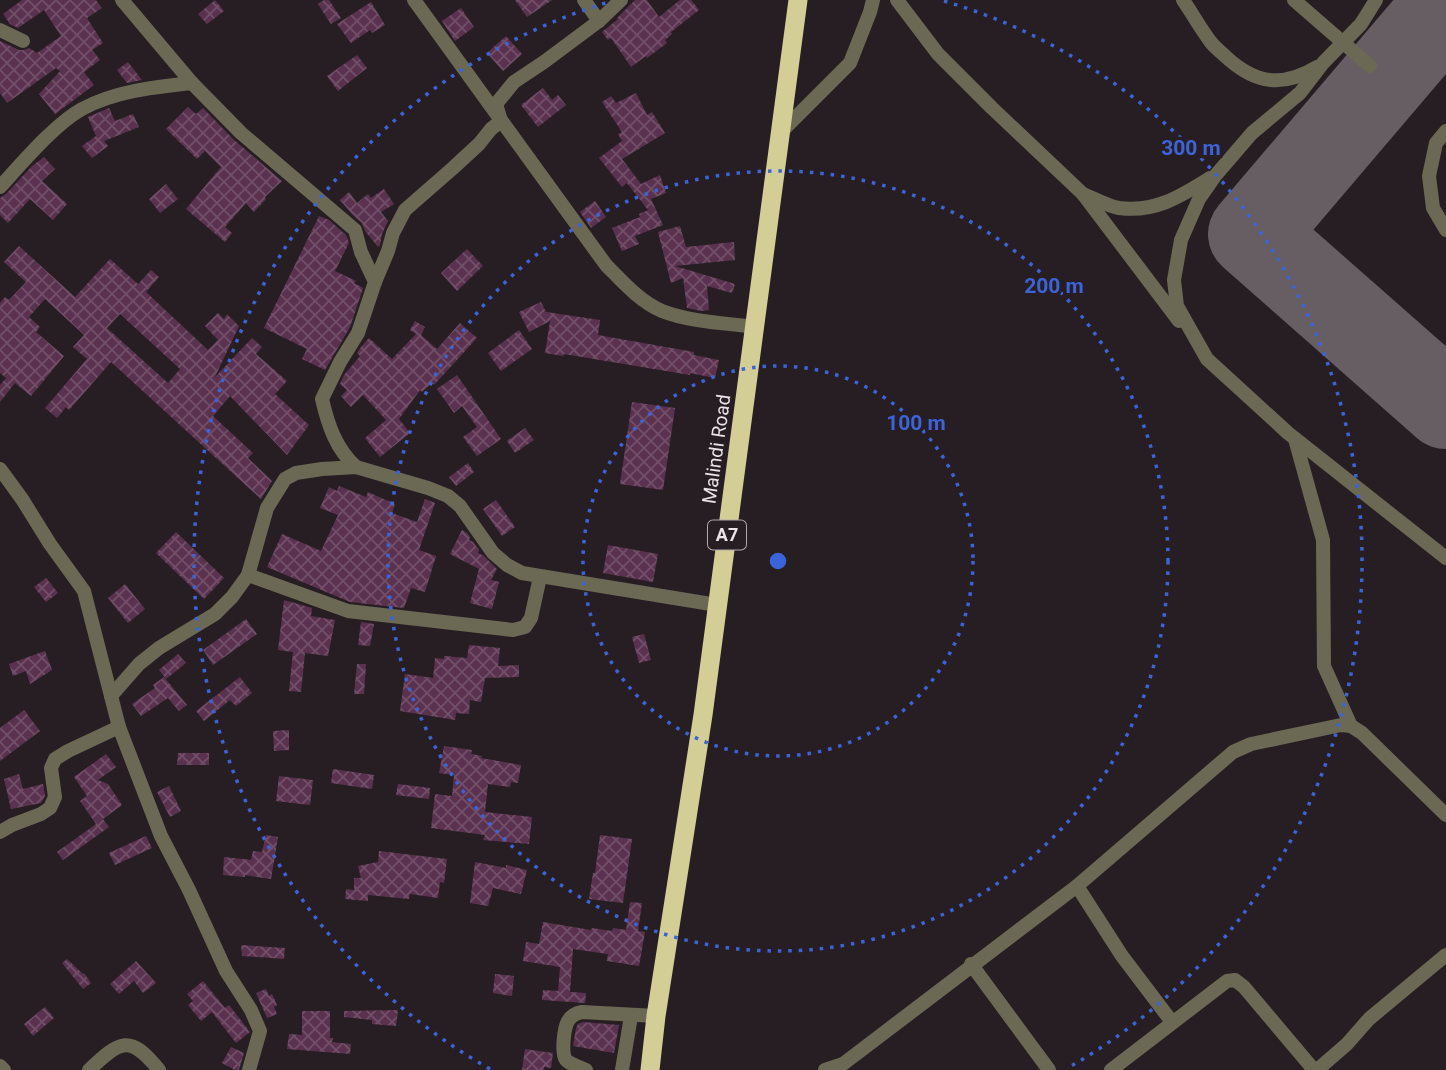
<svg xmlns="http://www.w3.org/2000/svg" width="1446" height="1070" font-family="Roboto,sans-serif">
  <defs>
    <pattern id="building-cross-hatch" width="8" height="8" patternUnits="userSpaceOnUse" patternTransform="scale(1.75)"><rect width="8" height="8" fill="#5a314f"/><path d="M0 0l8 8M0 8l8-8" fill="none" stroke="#724f68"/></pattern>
  </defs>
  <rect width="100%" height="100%" fill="#271e24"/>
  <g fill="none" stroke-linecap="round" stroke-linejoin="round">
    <polyline stroke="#665e63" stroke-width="88" points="1446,6 1252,234 1446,405"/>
  </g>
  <g fill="url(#building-cross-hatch)" fill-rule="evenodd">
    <polygon points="22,0 96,0 102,8 87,18 103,43 92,50 100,60 84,72 94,85 55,114 39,94 60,71 56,68 7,103 0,93 0,41 19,50 24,50 29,48 37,53 61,36 44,10 18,28 10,24 3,14"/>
    <polygon points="215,0 224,11 207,24 198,14"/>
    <polygon points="324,0 329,0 341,18 331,24 318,4"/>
    <polygon points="515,0 552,0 527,17"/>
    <polygon points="635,0 647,0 659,17 680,0 691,0 699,10 671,32 672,34 665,40 667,43 647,58 646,56 631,67 611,38 608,40 602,32 618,19 617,18"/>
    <polygon points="371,2 385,25 372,33 370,30 351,43 337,24"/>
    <polygon points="461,8 474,27 455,41 442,21"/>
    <polygon points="506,36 522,54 503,71 487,53"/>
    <polygon points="357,55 367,68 338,91 327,76"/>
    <polygon points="128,62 142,80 127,83 117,70"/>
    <polygon points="543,88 552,100 558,95 566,105 538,127 521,105"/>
    <polygon points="636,93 647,115 652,112 665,133 622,159 641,184 660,175 666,193 651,199 663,225 635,236 639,244 622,251 612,228 640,217 639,214 648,210 627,183 622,187 599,158 622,141 618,134 622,132 602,102 611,96 616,103"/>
    <polygon points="188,107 196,114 203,108 234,140 282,181 265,197 266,199 254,212 246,203 225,227 232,233 225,242 186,209 221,167 205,151 197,159 166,129"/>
    <polygon points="109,108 115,121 133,114 139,127 104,141 108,146 92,158 82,146 96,136 88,117"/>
    <polygon points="44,157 55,169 42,181 67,204 53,220 30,199 8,223 0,215 0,198 7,193 32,166"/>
    <polygon points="166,184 178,199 160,213 149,199"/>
    <polygon points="384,189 394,204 381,212 388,221 382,234 380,245 378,247 365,231 362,223 352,214 340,200 349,192 357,203 368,194 371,198"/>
    <polygon points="595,201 606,217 591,228 580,212"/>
    <polygon points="319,216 329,220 346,235 349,243 335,271 356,281 354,283 363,288 350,327 325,370 302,359 307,349 264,328"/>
    <polygon points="680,226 686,247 734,242 735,260 675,266 735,284 732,293 707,286 709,310 701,311 687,308 683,278 671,283 658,232"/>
    <path d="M19,246L75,297L110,259L138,284L151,270L159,277L146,292L208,350L218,340L205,326L218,313L224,319L227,314L239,326L215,377L252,338L262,347L256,354L287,381L275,394L309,425L287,455L230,396L213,416L253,453L248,458L272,481L261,499L111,362L69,410L66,407L57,418L45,408L87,359L73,347L84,335L45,299L29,317L40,327L36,332L64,356L31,396L15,383L0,402V385L6,378L0,373V303L5,297L9,300L26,282L4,262ZM120,314L180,369L168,383L107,328Z"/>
    <polygon points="467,249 483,266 457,291 441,273"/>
    <polygon points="541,302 546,312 600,320 598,335 694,352 694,355 719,360 715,378 690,373 690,375 564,354 563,356 545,353 550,321 529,332 519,312"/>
    <polygon points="415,321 425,327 421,335 437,349 460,323 477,338 434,385 432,383 422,392 420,390 399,419 410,433 380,457 365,438 386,420 363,395 351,407 341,396 347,390 340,384 344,375 360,356 357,353 361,347 369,338 392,359 416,334 410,330"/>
    <polygon points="519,330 532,349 501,371 488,353"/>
    <polygon points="457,375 501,439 477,456 463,437 477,427 462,406 454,413 437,389"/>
    <polygon points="632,402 675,408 663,490 620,484"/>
    <polygon points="525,428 534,440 515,453 507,441"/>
    <polygon points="468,463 474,472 456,486 449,477"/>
    <polygon points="339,486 366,497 368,492 395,504 392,513 417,522 425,499 435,503 419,550 436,556 425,592 411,588 404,608 350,602 267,567 282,534 321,551 338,515 320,508 329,487 337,491"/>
    <polygon points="496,500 515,527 502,536 483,509"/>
    <polygon points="462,530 467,533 470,537 469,540 473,542 479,550 478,553 484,556 497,569 491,580 499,582 492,609 470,603 479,569 450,554"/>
    <polygon points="176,532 224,578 204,599 156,553"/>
    <polygon points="608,545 658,554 653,582 603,573"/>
    <polygon points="46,578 58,593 46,602 34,587"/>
    <polygon points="125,584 145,609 128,623 108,598"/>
    <polygon points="284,600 312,608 311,616 335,620 328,656 305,653 301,692 289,691 293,652 278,650"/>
    <polygon points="246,619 257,634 213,665 203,650"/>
    <polygon points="361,622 374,624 370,646 358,645"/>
    <polygon points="644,634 651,660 639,663 632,637"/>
    <polygon points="469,645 500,648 498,666 519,665 519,677 485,678 481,702 470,700 469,714 456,713 455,720 400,711 405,674 433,678 435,658 444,659 444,656 467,658"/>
    <polygon points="45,651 52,670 30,684 26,671 13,676 9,664"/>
    <polygon points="178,654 186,663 166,679 159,670"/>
    <polygon points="357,664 366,664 364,694 354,694"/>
    <polygon points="164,677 187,705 179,711 168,698 141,716 132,704 155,688 153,685"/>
    <polygon points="240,677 252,693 236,706 230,700 204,721 196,711"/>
    <polygon points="24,710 40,731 0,761 0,728"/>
    <polygon points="289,730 289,750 274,751 273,731"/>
    <polygon points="444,746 472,750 471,754 482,756 481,758 521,765 518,783 511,782 510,787 488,784 485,812 532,817 529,844 483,840 485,835 431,828 435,794 452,796 454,775 439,773"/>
    <polygon points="178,753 209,753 209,765 177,765"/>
    <polygon points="106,754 116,767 98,780 108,784 122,805 103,819 109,827 63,860 57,852 96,824 80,801 87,796 74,777"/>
    <polygon points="333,769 374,775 372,789 331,783"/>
    <polygon points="19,774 23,789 43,784 45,796 41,803 11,809 4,779"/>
    <polygon points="279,776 313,780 310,805 276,801"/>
    <polygon points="398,784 430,788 429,799 396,795"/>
    <polygon points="169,786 181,811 170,817 157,792"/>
    <polygon points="266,835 278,837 271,879 245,875 245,877 223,875 224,857 251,860 253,851 262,852"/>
    <polygon points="600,835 632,839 623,903 589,899 593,873 595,873"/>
    <polygon points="146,836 152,848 115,865 109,853"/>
    <polygon points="379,851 447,859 444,883 440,882 438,898 410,894 409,899 368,895 368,901 345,899 346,889 354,890 354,878 361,878 358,866 378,862"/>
    <polygon points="475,862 506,868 506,865 527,870 521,894 493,888 488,906 470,903"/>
    <polygon points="630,902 642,903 638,931 645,932 639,966 607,961 608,954 573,949 570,992 586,993 585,1003 542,1000 543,990 558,991 560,967 523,961 526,942 539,944 543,922 591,930 592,928 612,931 613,928 626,930"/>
    <polygon points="241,945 285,948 284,959 242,956"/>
    <polygon points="67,959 83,974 84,973 91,983 83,989 62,963"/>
    <polygon points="136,961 156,983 143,993 134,981 119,994 110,984"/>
    <polygon points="495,974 514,976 512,996 493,993"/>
    <polygon points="203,981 225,1008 229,1005 250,1032 236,1043 212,1012 201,1021 188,1005 193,1001 187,994"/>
    <polygon points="266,989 269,996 272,994 277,1005 274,1007 277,1014 267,1018 256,993"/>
    <polygon points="45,1007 54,1018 33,1036 24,1024"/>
    <polygon points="398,1010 396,1026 372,1024 372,1020 344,1017 344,1011"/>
    <polygon points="302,1011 330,1011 330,1038 333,1038 332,1042 351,1044 350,1054 287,1049 289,1034 302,1035"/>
    <polygon points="583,1022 619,1025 614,1053 573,1046 576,1028 578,1024"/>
    <polygon points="231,1047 244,1053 239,1070 235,1070 222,1063"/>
    <polygon points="525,1049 553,1053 551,1068 544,1067 544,1070 522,1070"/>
  </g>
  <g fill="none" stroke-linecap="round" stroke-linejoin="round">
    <g stroke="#6b6953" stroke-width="14">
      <path d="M122,0L192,83L241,133L355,230L361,252L375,282L358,333L340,362L322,399C328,425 336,449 356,467"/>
      <path d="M414,0L606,265C622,281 640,302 662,311C690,322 725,323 755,327"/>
      <polyline points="584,0 599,21"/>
      <polyline points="897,0 938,54 992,108 1083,194 1179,321"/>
      <path d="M1183,0C1192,13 1200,28 1210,41C1214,47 1220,51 1225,56C1255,84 1282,88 1317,67"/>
      <polyline points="1294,0 1370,66"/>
      <polyline points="1376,0 1361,24 1323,63 1300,93 1252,133 1215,176 1199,199 1181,240 1174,280 1177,306 1207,359 1288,433 1446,558"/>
      <polyline points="0,30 23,41"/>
      <polyline points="1446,131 1436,143 1429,176 1433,208 1446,230"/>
      <polyline points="779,134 850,63 870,12 873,0"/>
      <path d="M0,187C22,163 55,124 82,109C115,91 155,87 192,83"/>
      <path d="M1083,194C1094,198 1107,206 1119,208C1155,213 1181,196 1210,178"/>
      <polyline points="375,282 388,251 393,233 405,210 453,168 479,144 491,129 501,121 496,104 514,82 544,62 599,21 621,0"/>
      <polyline points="1295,439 1323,540 1324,666 1351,726"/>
      <polyline points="0,469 22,499 50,544 84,591 119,727 161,836 189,890 226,971 251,1010 260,1031 249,1070"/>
      <polyline points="248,575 348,611 513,630 525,627 531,618 540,577"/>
      <polyline points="111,696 139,664 159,648 215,614 232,597 248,575 267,508 285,479 296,473 322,469 356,467 428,488 448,496 460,506 493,553 507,565 522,573 717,605"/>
      <polyline points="0,832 12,825 41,814 50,808 55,797 51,768 55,759 68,751 119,727"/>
      <polyline points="1077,886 1122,956 1172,1022"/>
      <polyline points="971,964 1049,1070"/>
      <polyline points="0,1066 4,1070"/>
      <path d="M89,1070C121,1040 130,1034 159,1070"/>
      <path d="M586,1070C580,1067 571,1065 566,1060C561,1053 564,1028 568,1021C571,1016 576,1013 582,1012L656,1016"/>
      <polyline points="622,1070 631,1016"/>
      <polyline points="825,1070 843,1064 1077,886 1233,752 1251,744 1341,725 1351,726 1362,733 1446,815"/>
      <polyline points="1111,1070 1227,981 1235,980 1244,987 1314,1070"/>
      <polyline points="1317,1070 1347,1044 1369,1019 1446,955"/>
    </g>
    <polyline stroke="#d3ce96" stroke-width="19" points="650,1070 656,1016 703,715 798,0"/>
  </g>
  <g fill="none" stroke="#3c64da" stroke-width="3.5" stroke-dasharray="3.5 7">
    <circle cx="778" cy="561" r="195"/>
    <circle cx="778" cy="561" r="390"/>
    <path d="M490 1069A584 584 0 0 1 612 1M944 1A584 584 0 0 1 1066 1069"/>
  </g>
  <g text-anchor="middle" stroke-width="7" stroke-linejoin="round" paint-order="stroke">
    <rect fill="#271e24" stroke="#b0a8ac" stroke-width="2" x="708" y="520.5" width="38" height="29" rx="5"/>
    <g font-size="18" font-weight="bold" fill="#eae3e7">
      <text x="727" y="541">A7</text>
    </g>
    <g font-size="19" fill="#eae3e7" stroke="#271e24">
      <text transform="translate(716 449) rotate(-82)" y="7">Malindi Road</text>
    </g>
  </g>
  <circle cx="778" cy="561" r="10" fill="#3c64da" stroke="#271e24" stroke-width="3.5"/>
  <g font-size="21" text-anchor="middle" font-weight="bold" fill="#3c64da" stroke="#271e24" stroke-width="7" stroke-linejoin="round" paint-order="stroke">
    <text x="1191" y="155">300 m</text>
    <text x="1054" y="293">200 m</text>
    <text x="916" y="430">100 m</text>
  </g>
</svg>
